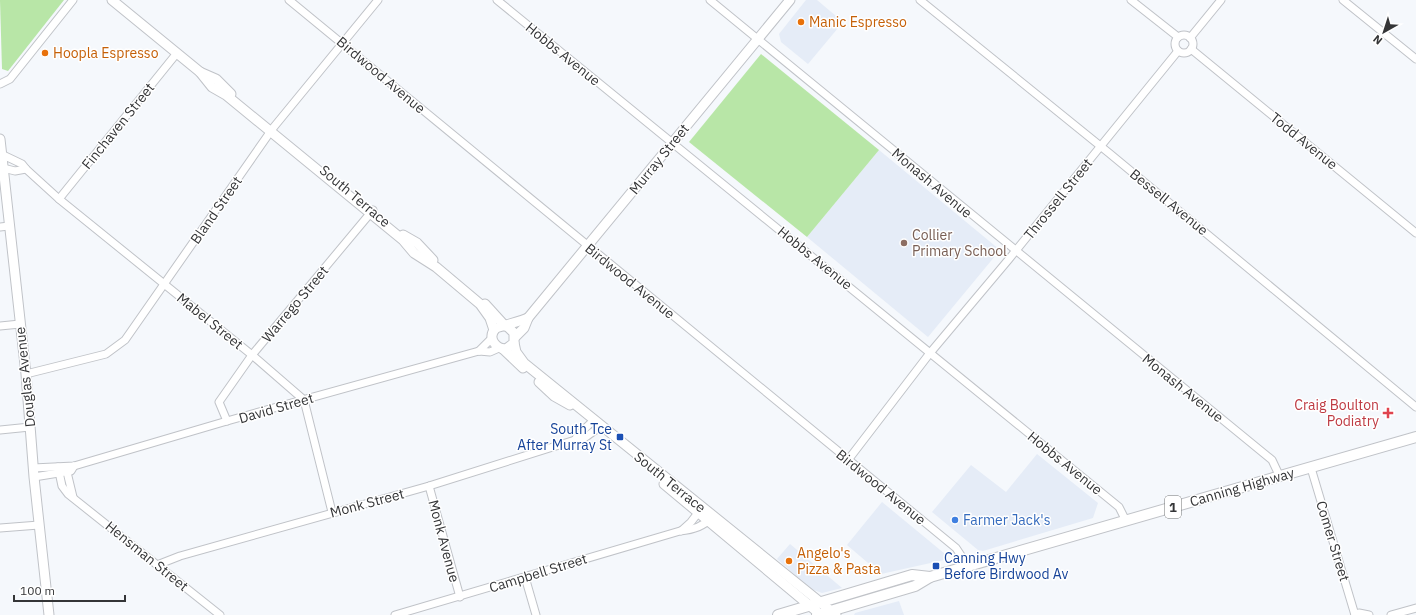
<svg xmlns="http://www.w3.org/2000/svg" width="1416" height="615" font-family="'IBM Plex Sans',sans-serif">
  <rect width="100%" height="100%" fill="#f5f8fc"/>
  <g fill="#e5ecf7">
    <polygon points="806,0 817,0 843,22 808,64 781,42 779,34"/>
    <polygon points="879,150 1000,250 928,337 807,237"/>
    <polygon points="1037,454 1098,503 1093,518 983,551 978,550 932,512 971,465 1006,492"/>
    <polygon points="882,502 945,554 944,560 881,574 847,545"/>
    <polygon points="790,544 842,588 822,593 811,589 777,559"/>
    <polygon points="899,601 904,615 854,615 855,613"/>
  </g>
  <g fill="#b8e6a7">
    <polygon points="0,0 64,0 8,71 2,69"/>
    <polygon points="761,54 879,150 807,237 689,142"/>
  </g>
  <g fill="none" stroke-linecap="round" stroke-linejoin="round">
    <defs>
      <g id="minor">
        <polyline points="289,0 956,548 968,566"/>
        <polyline points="497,0 1119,507 1126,521"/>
        <polyline points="710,0 1272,460 1280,477"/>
        <polyline points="920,0 1109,153 1416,407"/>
        <polyline points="1131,0 1178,37"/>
        <polyline points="1343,0 1416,59"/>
        <circle cx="1184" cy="44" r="9"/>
        <polyline points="1190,38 1221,0"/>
        <polyline points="1191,49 1416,233"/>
        <polyline points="0,84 10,79 73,0"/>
        <polyline points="1,154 22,164 26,169 59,199 252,355 304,400 332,512"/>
        <polyline points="3,168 15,171 26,169"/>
        <polyline points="59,199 177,53"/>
        <polyline points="0,227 9,226"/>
        <polyline points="0,326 20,324"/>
        <polyline points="479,351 492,338"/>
        <polyline points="26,374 106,354 125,340 273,128 378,0"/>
        <polyline points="227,421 219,402 252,355 373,210"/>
        <polyline points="0,430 30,427"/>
        <polyline points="575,440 578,435 594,420"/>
        <polyline points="848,460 930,353 1009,259 1178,51"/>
        <polyline points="58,467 62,486 68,494 220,615"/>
        <polyline points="33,468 74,466 227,421 479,351 490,352 499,348"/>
        <polyline points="66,468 73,497"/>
        <polyline points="1311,468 1355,615"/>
        <polyline points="34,477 71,471 74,466"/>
        <polyline points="429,486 460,597"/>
        <polyline points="0,528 39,525"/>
        <polyline points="681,531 691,522 701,509"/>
        <polyline points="157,565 180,556 429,486 575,440 583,439 601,426"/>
        <polyline points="525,577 536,615"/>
        <path d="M395,615L680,531C692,530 703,527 711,518"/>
        <polyline points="1355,615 1359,613 1369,615"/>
        <polyline points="1391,615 1416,608"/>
      </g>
      <g id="major">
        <polyline points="112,0 200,72 212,87 226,95 403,240 414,253 436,267 480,304 490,318 494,330"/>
        <polyline points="200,72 216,79 231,94"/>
        <polyline points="0,139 26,374 34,477 49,615"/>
        <polyline points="403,235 417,243 433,260"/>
        <polyline points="485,304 505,326"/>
        <path d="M507,326L514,333V343L506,349C496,349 487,338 495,329C497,327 522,321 528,318"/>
        <polyline points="515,337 524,328 528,318 790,0"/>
        <polyline points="514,343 516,352 524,363 836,615"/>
        <polyline points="503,349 523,368"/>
        <polyline points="539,382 554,396 570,405"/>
        <polyline points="664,484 821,615"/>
      </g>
      <g id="highway">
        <polyline points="778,615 912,575 930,577"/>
        <polyline points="817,615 915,586 930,577 1416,437"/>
      </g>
    </defs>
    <use href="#minor" stroke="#c0c3c8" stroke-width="9"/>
    <use href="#major" stroke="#c0c3c8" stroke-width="11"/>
    <use href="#highway" stroke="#c0c3c8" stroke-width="12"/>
    <use href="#minor" stroke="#fff" stroke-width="7"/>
    <use href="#major" stroke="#fff" stroke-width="9"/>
    <use href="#highway" stroke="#fff" stroke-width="10"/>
  </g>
  <g fill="#e8710a" stroke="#fff" stroke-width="1.5">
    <circle cx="801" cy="22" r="4"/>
    <circle cx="45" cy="53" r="4"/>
    <circle cx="789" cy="561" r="4"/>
  </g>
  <circle fill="#8d6e63" stroke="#fff" stroke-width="1.5" cx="904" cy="243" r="4"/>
  <path fill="#e0444e" stroke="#fff" stroke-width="1.5" d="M1386 407h4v4h4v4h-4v4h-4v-4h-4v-4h4z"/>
  <g fill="#1a4fb4" stroke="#fff" stroke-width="1.5">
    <rect x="616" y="433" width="8" height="8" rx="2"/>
    <rect x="932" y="562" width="8" height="8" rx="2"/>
  </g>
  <circle fill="#3f7fe0" stroke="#fff" stroke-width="1.5" cx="955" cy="520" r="4"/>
  <g text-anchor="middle" stroke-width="3" stroke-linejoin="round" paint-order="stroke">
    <rect fill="#fff" stroke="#717273" stroke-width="1" x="1165" y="496" width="16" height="22" rx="3"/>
    <g font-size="13" font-weight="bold" fill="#343537">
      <text x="1173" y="512">1</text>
    </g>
    <g font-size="14" fill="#c56008" stroke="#fff" text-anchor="start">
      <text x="809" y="27">Manic Espresso</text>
      <text x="53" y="58">Hoopla Espresso</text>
      <text x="797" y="558">Angelo's<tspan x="797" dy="16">Pizza &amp; Pasta</tspan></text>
    </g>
    <g font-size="14" fill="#343537" stroke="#fff">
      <text transform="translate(563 54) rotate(39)" y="5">Hobbs Avenue</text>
      <text transform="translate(381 75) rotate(40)" y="5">Birdwood Avenue</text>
      <text transform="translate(118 126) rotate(-51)" y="5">Finchaven Street</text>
      <text transform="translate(1304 141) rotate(39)" y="5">Todd Avenue</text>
      <text transform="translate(659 159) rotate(-51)" y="5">Murray Street</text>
      <text transform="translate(932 183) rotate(40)" y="5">Monash Avenue</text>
      <text transform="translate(355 196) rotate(40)" y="5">South Terrace</text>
      <text transform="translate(1058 199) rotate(-51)" y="5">Throssell Street</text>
      <text transform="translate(1169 202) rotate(39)" y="5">Bessell Avenue</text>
      <text transform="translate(216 210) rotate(-55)" y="5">Bland Street</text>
      <text transform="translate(815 258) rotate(39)" y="5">Hobbs Avenue</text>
      <text transform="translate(630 281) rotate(39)" y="5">Birdwood Avenue</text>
      <text transform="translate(295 304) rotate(-50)" y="5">Warrego Street</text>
      <text transform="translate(210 321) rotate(39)" y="5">Mabel Street</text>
      <text transform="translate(25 377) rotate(-96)" y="5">Douglas Avenue</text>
      <text transform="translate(1183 388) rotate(39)" y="5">Monash Avenue</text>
      <text transform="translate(276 408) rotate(-16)" y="5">David Street</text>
      <text transform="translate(1065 463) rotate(39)" y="5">Hobbs Avenue</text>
      <text transform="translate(670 482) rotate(39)" y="5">South Terrace</text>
      <text transform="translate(881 487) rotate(39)" y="5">Birdwood Avenue</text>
      <text transform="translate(1242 487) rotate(-16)" y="5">Canning Highway</text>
      <text transform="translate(367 503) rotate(-15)" y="5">Monk Street</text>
      <text transform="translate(444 541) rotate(75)" y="5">Monk Avenue</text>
      <text transform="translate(1333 541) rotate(73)" y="5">Comer Street</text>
      <text transform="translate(147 556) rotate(39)" y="5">Hensman Street</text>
      <text transform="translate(538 573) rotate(-17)" y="5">Campbell Street</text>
    </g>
    <g font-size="14" fill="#785e54" stroke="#fff" text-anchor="start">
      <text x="912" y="240">Collier<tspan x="912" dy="16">Primary School</tspan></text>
    </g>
    <g font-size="14" fill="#be3a42" stroke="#fff" text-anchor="end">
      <text x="1379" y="410">Craig Boulton<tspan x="1379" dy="16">Podiatry</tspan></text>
    </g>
    <g font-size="14" fill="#164399" stroke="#fff" text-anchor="end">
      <text x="612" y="434">South Tce<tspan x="612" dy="16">After Murray St</tspan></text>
      <text x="944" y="563" text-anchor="start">Canning Hwy<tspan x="944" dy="16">Before Birdwood Av</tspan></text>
    </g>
    <g font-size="14" fill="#366cbe" stroke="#fff" text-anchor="start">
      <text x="963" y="525">Farmer Jack's</text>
    </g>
  </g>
  <g transform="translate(1384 32) rotate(219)" stroke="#ffffff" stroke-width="3" paint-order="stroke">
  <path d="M0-3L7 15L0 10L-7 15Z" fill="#343537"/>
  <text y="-6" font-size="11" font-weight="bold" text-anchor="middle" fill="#343537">N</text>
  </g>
  <path d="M14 595v6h111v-6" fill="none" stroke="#343537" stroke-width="2"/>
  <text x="20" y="595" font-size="12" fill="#343537" stroke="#ffffff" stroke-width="3" paint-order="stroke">100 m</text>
</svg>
